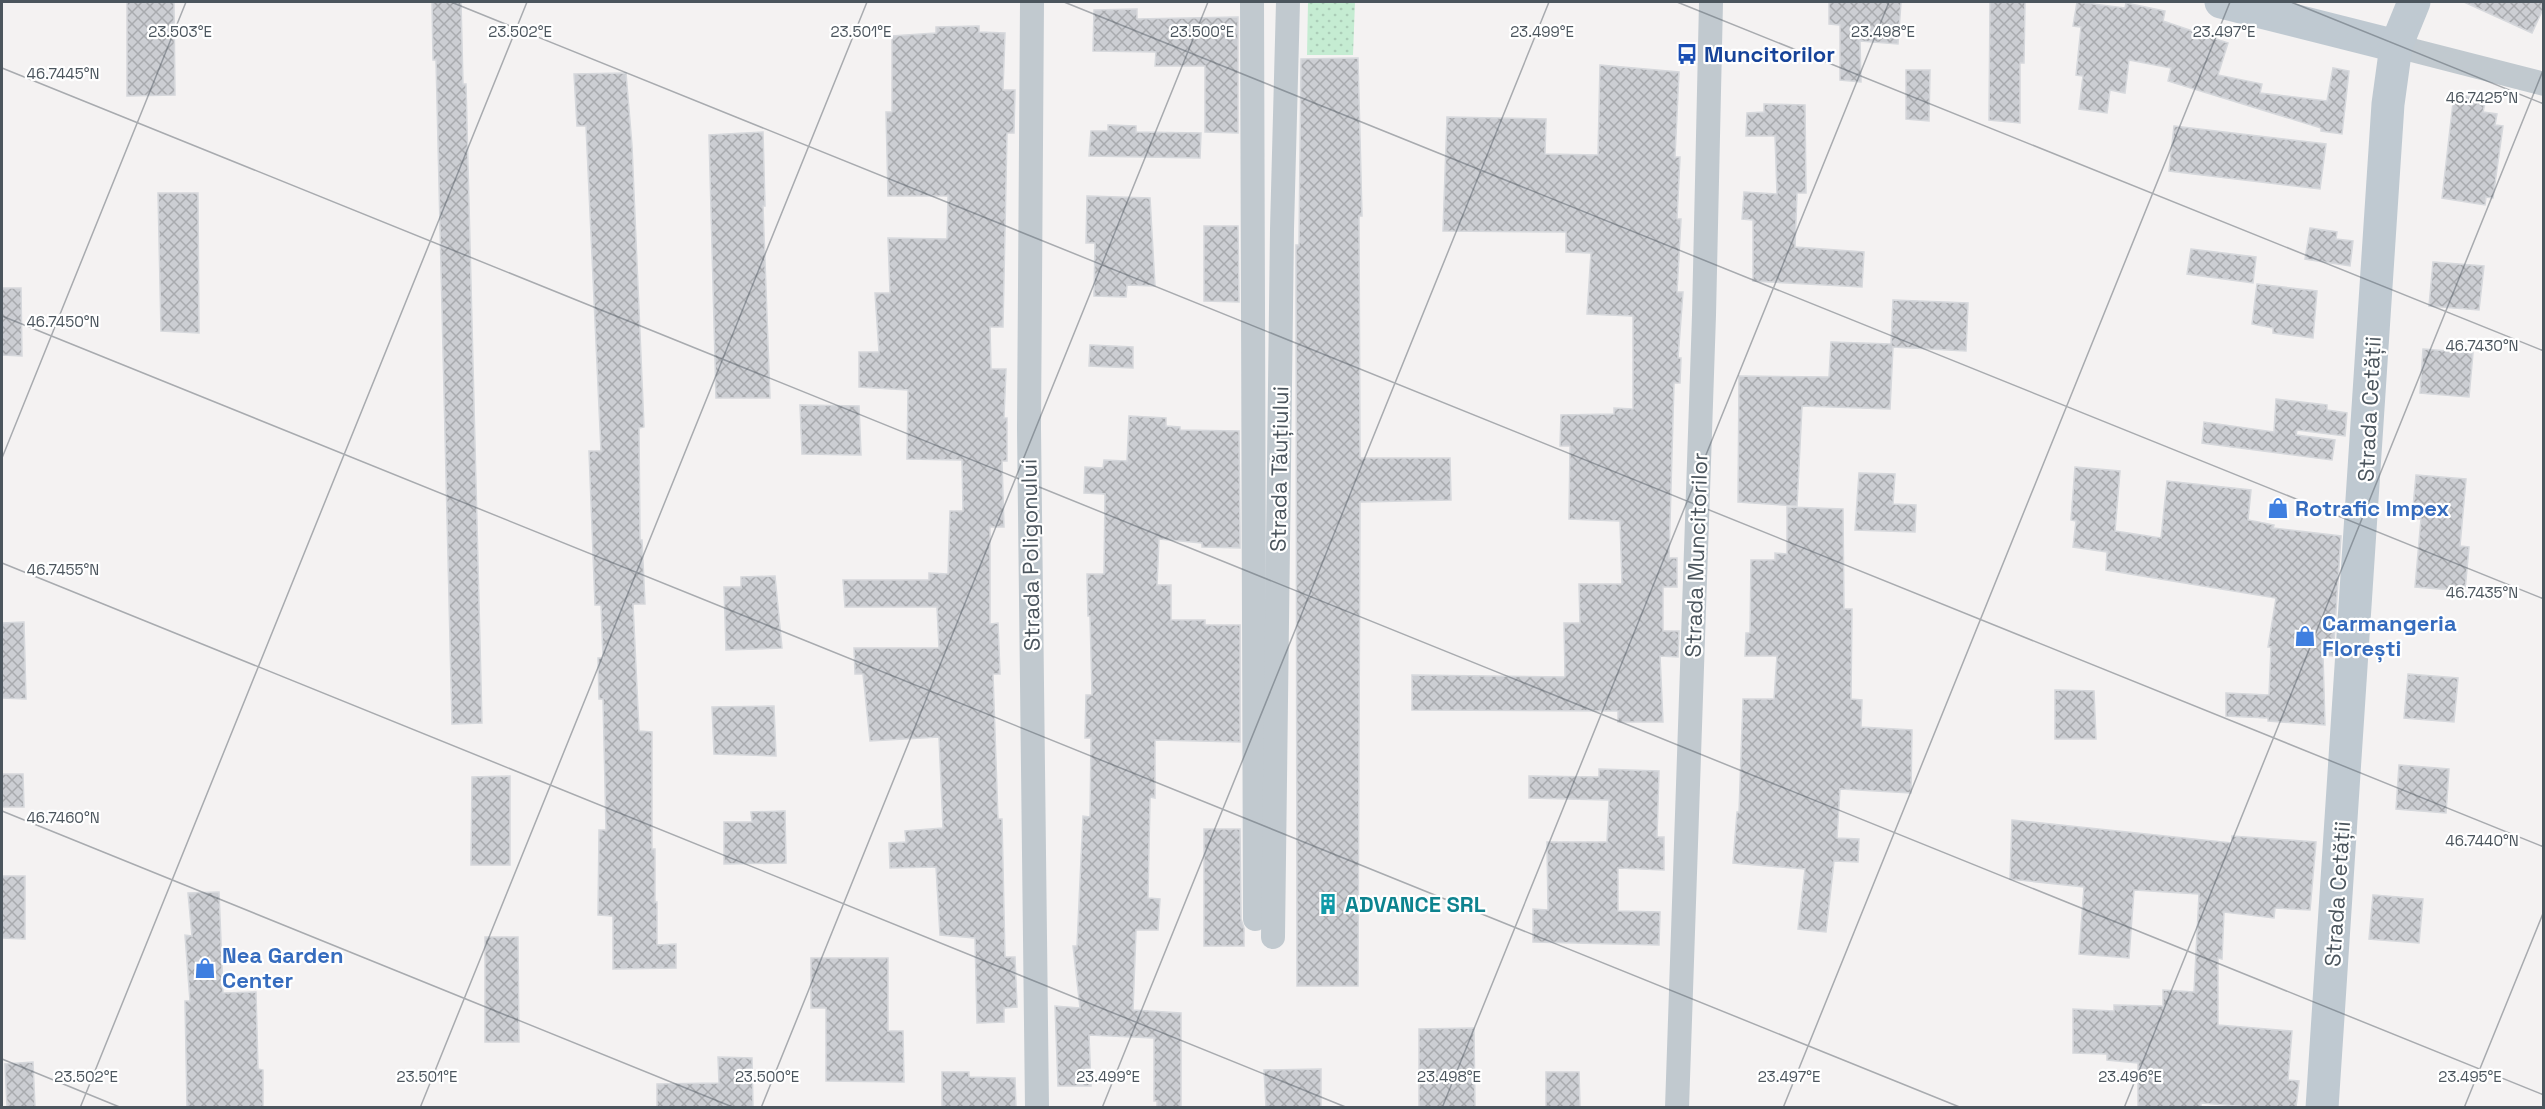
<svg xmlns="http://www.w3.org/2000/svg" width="2545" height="1109" font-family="'Space Grotesk',sans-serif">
  <defs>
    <pattern id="park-dots" width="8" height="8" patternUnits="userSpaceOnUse" patternTransform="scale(1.5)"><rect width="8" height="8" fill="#c5ecd2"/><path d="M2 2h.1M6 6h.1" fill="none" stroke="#abccb7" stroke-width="1.8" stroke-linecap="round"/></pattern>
    <pattern id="building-cross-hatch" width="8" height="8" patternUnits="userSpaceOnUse" patternTransform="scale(1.5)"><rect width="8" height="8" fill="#ccced3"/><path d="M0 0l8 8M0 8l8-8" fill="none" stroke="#a8aaae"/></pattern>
  </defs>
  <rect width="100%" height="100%" fill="#f4f2f2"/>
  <polygon fill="url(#park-dots)" points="1308,2 1355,2 1353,55 1307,55"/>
  <g fill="url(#building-cross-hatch)" stroke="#d6d8dc" stroke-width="1.5">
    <polygon points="127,2 174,2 175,95 127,96"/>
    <polygon points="432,2 461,2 463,84 466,84 482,723 452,724 436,60 433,60"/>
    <polygon points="1829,2 1901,2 1898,44 1860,41 1861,82 1840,80 1840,25 1829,24"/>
    <polygon points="1990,2 2025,2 2024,63 2020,63 2020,123 1989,120"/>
    <polygon points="2077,2 2125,8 2126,3 2165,11 2163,21 2228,43 2218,75 2262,84 2260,93 2327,101 2333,68 2349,71 2342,134 2321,131 2321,128 2168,81 2171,68 2129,60 2125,93 2110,90 2107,113 2079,109 2083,76 2076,75 2081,27 2073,26"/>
    <polygon points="2464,2 2544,2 2544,7 2532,33"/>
    <polygon points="1137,9 1137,19 1238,17 1238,133 1205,132 1205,66 1155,66 1156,52 1093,51 1094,10"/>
    <polygon points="979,26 979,32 1005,33 1003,90 1015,90 1014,133 1007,133 1003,327 990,327 991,369 1006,369 1004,418 1007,418 1007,461 1002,461 1004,527 990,527 990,624 998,623 1000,674 993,674 998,819 1002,819 1005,957 1015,957 1017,1007 1004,1008 1004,1022 977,1023 975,938 940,935 936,867 890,868 889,843 906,842 905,831 943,828 939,737 870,741 863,674 855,674 854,648 939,648 937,607 845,607 843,580 929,580 929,573 948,574 950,511 963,511 962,460 907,459 908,390 859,387 859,352 879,352 875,293 890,293 888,238 947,239 948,196 888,196 886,112 892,112 892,36 936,33 936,27"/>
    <polygon points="1358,58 1362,216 1359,216 1360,458 1450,458 1451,500 1360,502 1358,986 1297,986 1296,259 1296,245 1299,245 1301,59"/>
    <polygon points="1600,65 1679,72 1675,157 1680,157 1677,219 1681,219 1677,292 1683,292 1678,358 1681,358 1680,383 1674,383 1669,558 1677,558 1677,587 1663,587 1663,631 1679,631 1678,657 1660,656 1663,722 1618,722 1618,711 1412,710 1412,675 1565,677 1564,623 1580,623 1579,584 1622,584 1620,521 1569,519 1570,446 1560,446 1561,415 1614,414 1614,408 1633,409 1633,316 1587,314 1591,253 1566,252 1566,232 1443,231 1447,117 1546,119 1545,154 1598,155"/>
    <polygon points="1906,70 1930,70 1929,121 1906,119"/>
    <polygon points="626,73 632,146 644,427 639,428 640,540 642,540 645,604 633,604 639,731 652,732 652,849 655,849 655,902 657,902 657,945 676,944 676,968 613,969 613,916 598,915 599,830 606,830 603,699 599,699 598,658 603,658 601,605 595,605 589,451 601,451 586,126 577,126 574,74"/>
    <polygon points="2454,94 2486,99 2483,112 2497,114 2495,125 2503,126 2493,198 2486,197 2485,205 2442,198"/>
    <polygon points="1764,104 1805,105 1806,193 1797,193 1795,247 1864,252 1862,287 1753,281 1753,220 1742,219 1744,192 1777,194 1775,136 1746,136 1747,113 1764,112"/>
    <polygon points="1108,125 1136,126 1136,132 1201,133 1200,158 1089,156 1091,131 1108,131"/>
    <polygon points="2174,126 2326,144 2320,189 2169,171"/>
    <polygon points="763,132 765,206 763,206 770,398 716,398 709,135"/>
    <polygon points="158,193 198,193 199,333 161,331"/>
    <polygon points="1087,196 1150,198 1155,286 1127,285 1126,297 1094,296 1095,243 1086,243"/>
    <polygon points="1204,226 1238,226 1239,302 1204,301"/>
    <polygon points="2310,228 2337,232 2336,239 2353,241 2350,266 2305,259"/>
    <polygon points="2191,249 2256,257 2253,283 2187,274"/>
    <polygon points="2433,262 2484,266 2479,310 2429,306"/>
    <polygon points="2257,284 2317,291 2313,338 2273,333 2273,328 2252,324"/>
    <polygon points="2,288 21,288 22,356 2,355"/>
    <polygon points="1893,300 1968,303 1966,351 1893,347 1890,409 1802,406 1797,506 1738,502 1739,376 1829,377 1831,342 1891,344"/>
    <polygon points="1090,345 1133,347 1133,368 1089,366"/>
    <polygon points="2423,349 2473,353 2469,397 2420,393"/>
    <polygon points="2276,399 2327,405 2327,410 2347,413 2345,436 2297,430 2296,435 2335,440 2332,460 2202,443 2204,422 2274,432"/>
    <polygon points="800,405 859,406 861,455 802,454"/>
    <polygon points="1129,416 1166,418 1166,426 1180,427 1180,430 1239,431 1240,548 1202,547 1202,543 1159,539 1157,585 1171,585 1171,620 1205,620 1205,625 1240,625 1240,742 1155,740 1155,798 1150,797 1148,898 1160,899 1158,930 1136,930 1133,1010 1181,1013 1181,1107 1157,1107 1157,1101 1154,1101 1154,1038 1089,1035 1091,1086 1058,1086 1055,1006 1080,1008 1073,946 1077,946 1083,816 1090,817 1091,738 1085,738 1086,695 1092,695 1090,616 1088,616 1087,574 1104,574 1105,494 1084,493 1085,467 1103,468 1104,460 1127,461"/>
    <polygon points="2075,467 2120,471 2115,531 2161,538 2167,481 2251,490 2248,520 2274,525 2273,528 2341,536 2333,656 2323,655 2325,725 2268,721 2268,718 2226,716 2226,693 2269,695 2271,647 2268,647 2276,598 2106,570 2107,552 2073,547 2076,521 2071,520"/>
    <polygon points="1859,473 1895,474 1893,504 1916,505 1915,532 1855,530"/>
    <polygon points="2416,475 2466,479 2460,546 2469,547 2465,591 2415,587 2421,519 2412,518"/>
    <polygon points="1787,507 1843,509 1844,609 1852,609 1851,699 1862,700 1861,727 1912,730 1911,793 1840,789 1837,838 1859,839 1858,862 1834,861 1826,932 1798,929 1805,869 1733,863 1737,812 1739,812 1743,699 1774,699 1777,656 1745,656 1746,633 1750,633 1751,560 1775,560 1775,553 1787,554"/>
    <polygon points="775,576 782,648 726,650 724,587 741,587 741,577"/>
    <polygon points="24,622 26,699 2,698 2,623"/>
    <polygon points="2408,674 2458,678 2454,722 2404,718"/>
    <polygon points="2055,690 2094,691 2096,739 2055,739"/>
    <polygon points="774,706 776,756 714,754 712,707"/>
    <polygon points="2399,765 2449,769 2446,813 2396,809"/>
    <polygon points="1599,769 1659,771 1657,837 1664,837 1664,870 1618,868 1618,911 1660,912 1659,945 1533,942 1533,909 1548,910 1547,842 1607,842 1609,800 1529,798 1529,776 1599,777"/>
    <polygon points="2,774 23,774 24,807 2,807"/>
    <polygon points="510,776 510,865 471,865 472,777"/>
    <polygon points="785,811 786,863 724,864 724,822 752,822 751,812"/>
    <polygon points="2012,820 2232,843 2232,836 2316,842 2310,910 2275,908 2274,918 2224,912 2222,959 2218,958 2218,1025 2292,1031 2288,1080 2299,1081 2296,1107 2250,1107 2201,1103 2201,1107 2138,1107 2138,1063 2107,1060 2107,1054 2073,1053 2073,1009 2114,1011 2114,1005 2163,1006 2163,990 2194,992 2199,894 2134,890 2129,958 2079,954 2084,887 2010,879"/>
    <polygon points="1204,829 1240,829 1241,919 1244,928 1244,946 1204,946"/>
    <polygon points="2,876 25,876 25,939 2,938"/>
    <polygon points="219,892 223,993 256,992 258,1069 263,1070 263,1107 187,1107 185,1001 190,1001 185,935 192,936 188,893"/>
    <polygon points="2373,895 2423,899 2419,943 2369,939"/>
    <polygon points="485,937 518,937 519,1042 485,1042"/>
    <polygon points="811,958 888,958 888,1031 903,1031 904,1082 826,1081 826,1008 811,1008"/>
    <polygon points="1474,1028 1475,1107 1419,1107 1419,1029"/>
    <polygon points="718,1057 752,1058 753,1107 657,1107 657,1084 719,1083"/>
    <polygon points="33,1062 35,1107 7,1107 5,1064"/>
    <polygon points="1321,1069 1321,1107 1266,1107 1264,1070"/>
    <polygon points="942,1072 969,1072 969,1077 1015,1078 1016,1107 942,1107"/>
    <polygon points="1546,1072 1579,1072 1580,1107 1546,1107"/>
  </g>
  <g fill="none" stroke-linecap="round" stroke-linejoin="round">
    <g stroke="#c1c9cf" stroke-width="24">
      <polyline points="1032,2 1029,428 1037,1108"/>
      <polyline points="1252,2 1255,919"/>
      <polyline points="2396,46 2544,84"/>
      <polyline points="1273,937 1282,229 1288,2"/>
      <polyline points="1677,1108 1704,315 1711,2"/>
    </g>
    <g stroke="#bfc9d1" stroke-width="33">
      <polyline points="2221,2 2396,46"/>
      <polyline points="2322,1108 2388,104 2396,46 2414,2"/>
    </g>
  </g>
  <path fill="none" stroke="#4b555d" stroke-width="1.5" stroke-opacity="0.45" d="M451,2L2544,847M1064,2L2544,599M1677,2L2544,351M2291,2L2544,104M2,68L2544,1095M2,316L1962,1108M2,458L186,2M2,563L1348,1108M2,811L735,1108M2,1059L122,1108M80,1108L527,2M420,1108L867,2M761,1108L1208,2M1102,1108L1549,2M1442,1108L1889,2M1783,1108L2230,2M2124,1108L2544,68M2464,1108L2544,911"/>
  <defs>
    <symbol id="bus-bare" viewBox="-9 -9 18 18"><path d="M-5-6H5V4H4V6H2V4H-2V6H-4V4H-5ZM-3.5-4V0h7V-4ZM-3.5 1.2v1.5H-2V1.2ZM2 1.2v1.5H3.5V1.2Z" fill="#1a4fb4" stroke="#fff" stroke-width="2.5" paint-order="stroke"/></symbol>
    <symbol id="shop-bare" viewBox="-9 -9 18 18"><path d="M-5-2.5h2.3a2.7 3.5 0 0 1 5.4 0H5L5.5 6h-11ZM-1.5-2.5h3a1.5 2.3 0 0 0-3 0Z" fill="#3f7fe0" stroke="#fff" stroke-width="2.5" paint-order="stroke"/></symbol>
    <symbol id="building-bare" viewBox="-9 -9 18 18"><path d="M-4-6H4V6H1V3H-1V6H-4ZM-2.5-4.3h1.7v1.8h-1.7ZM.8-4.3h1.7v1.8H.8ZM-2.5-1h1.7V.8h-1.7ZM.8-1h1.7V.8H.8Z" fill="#0f9aa8" stroke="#fff" stroke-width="2.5" paint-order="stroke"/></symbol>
  </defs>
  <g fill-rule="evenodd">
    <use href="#bus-bare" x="1672" y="39" width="30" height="30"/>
    <use href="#shop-bare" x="2263" y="493" width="30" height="30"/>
    <use href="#shop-bare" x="2290" y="621" width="30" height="30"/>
    <use href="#building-bare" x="1313" y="889" width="30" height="30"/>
    <use href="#shop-bare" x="190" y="953" width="30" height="30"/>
  </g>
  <g text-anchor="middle" stroke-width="4.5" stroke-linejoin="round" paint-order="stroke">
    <g font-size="22" font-weight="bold" fill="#164399" stroke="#fff" text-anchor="start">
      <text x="1704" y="62">Muncitorilor</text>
    </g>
    <g font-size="22" fill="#4b555d" stroke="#fff">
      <text transform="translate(2369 409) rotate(-87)" y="8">Strada Cetății</text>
      <text transform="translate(1279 469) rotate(-89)" y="8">Strada Tăuțiului</text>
      <text transform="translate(1030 555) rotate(-91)" y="8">Strada Poligonului</text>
      <text transform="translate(1696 555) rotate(-88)" y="8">Strada Muncitorilor</text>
      <text transform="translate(2337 894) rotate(-86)" y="8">Strada Cetății</text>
    </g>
    <g font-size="22" font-weight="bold" fill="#366cbe" stroke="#fff" text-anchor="start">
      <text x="2295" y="516">Rotrafic Impex</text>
      <text x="2322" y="631">Carmangeria<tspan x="2322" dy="25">Florești</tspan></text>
      <text x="222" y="963">Nea Garden<tspan x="222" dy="25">Center</tspan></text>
    </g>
    <g font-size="22" font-weight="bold" fill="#0d838f" stroke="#fff" text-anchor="start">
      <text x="1345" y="912">ADVANCE SRL</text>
    </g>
  </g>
  <g font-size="15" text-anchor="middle" fill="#4b555d" stroke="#fff" stroke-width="4.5" stroke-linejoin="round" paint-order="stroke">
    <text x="2224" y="37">23.497°E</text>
    <text x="180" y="37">23.503°E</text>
    <text x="520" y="37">23.502°E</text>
    <text x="861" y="37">23.501°E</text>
    <text x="1202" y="37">23.500°E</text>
    <text x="1542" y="37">23.499°E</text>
    <text x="1883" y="37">23.498°E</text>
    <text x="63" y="79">46.7445°N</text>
    <text x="2482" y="103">46.7425°N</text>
    <text x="63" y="327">46.7450°N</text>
    <text x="2482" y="351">46.7430°N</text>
    <text x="63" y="575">46.7455°N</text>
    <text x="2482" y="598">46.7435°N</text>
    <text x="63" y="823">46.7460°N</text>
    <text x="2482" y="846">46.7440°N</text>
    <text x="86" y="1082">23.502°E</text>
    <text x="427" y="1082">23.501°E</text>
    <text x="767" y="1082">23.500°E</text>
    <text x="1108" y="1082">23.499°E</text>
    <text x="1449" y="1082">23.498°E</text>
    <text x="1789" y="1082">23.497°E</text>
    <text x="2130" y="1082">23.496°E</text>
    <text x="2470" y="1082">23.495°E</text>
  </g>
  <rect width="2545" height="1109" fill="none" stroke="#4b555d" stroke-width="6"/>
</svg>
